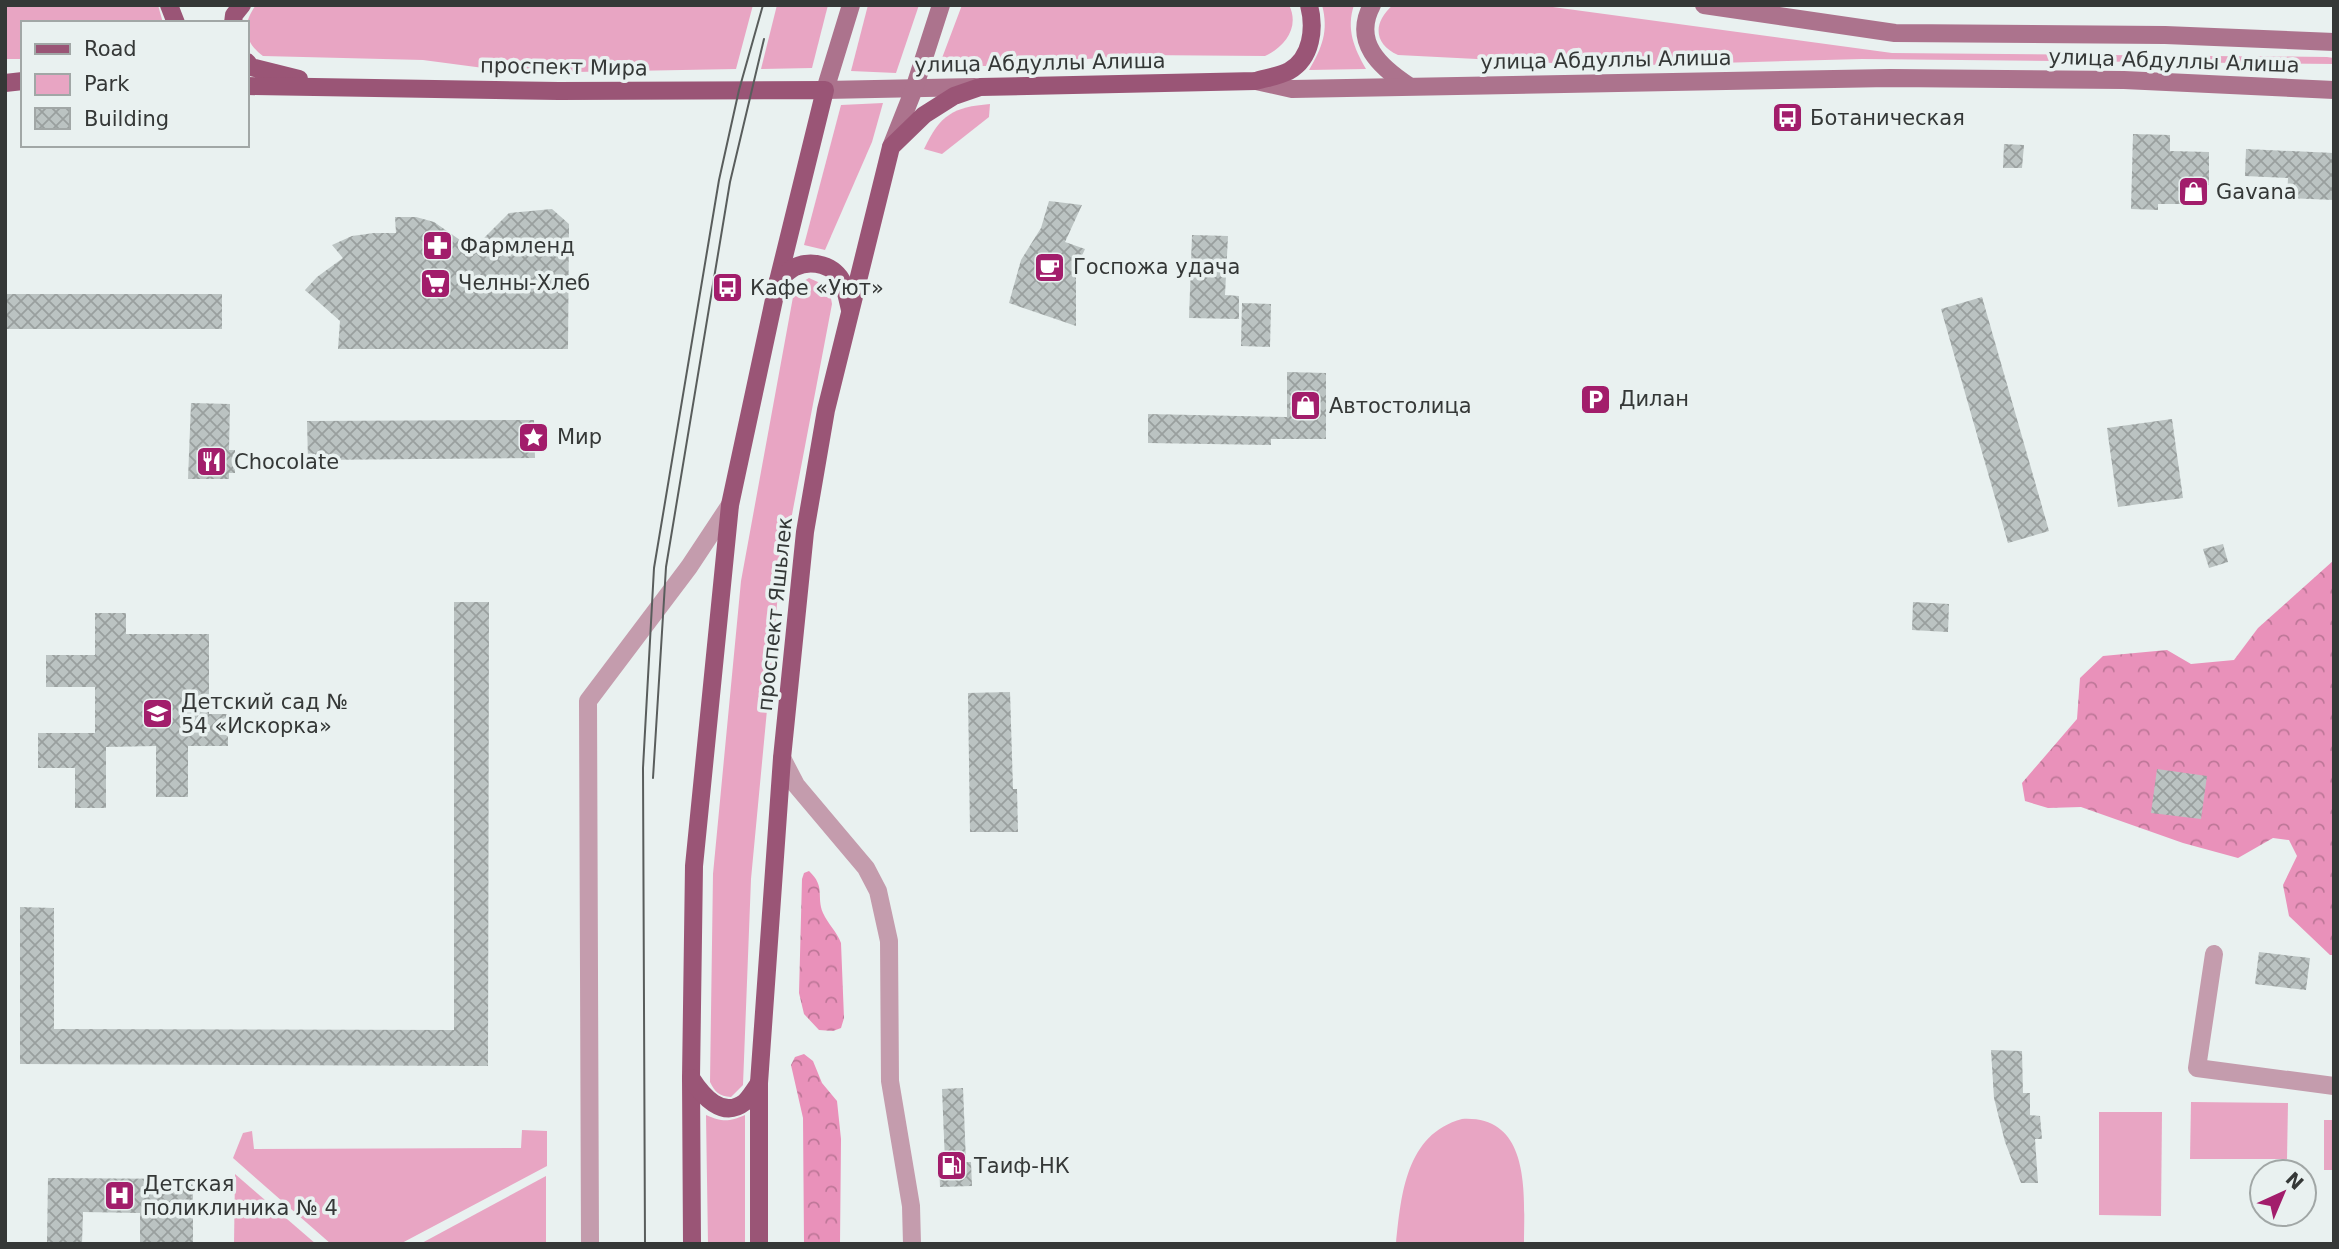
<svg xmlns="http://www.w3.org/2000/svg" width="2339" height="1249" font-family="'DejaVu Sans',sans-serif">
  <defs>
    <pattern id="forest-crowns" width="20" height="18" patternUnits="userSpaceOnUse" patternTransform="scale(1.75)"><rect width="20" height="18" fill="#e991ba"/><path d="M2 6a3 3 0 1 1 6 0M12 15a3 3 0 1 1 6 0" fill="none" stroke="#be7798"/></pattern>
    <pattern id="building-cross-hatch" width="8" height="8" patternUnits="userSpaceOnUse" patternTransform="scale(1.75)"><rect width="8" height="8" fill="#bbc3c2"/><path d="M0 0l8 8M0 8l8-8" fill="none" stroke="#999f9e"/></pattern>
  </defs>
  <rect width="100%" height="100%" fill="#e9f1f0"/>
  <g fill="#e8a5c3">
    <polygon points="5,5 158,5 163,23 23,23 23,59 5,59"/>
    <path d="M256,5H753L736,69L521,73L423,60L263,56C243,41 242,24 256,5Z"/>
    <polygon points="777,5 828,5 812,68 761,69"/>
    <polygon points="868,5 919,5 896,73 851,71"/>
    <path d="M962,5H1289C1300,27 1285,47 1265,56L1138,55L997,66H939Z"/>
    <path d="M1322,5H1354C1346,29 1354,48 1366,69L1309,70C1322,48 1329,31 1322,5Z"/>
    <path d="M1393,5H1538L1892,53L2327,57L2334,58V64L1862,59L1611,66L1398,55C1373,44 1373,22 1393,5Z"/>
    <polygon points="883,103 872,142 825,250 804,245 841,105"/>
    <path d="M990,104L989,117L942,154L924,149C940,115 953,107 990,104Z"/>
    <path d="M809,278L829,287L832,304L779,583L751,879L743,1085L731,1097C719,1096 715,1092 710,1082L713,874L741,581L795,286Z"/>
    <polygon points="2191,1102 2288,1103 2287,1159 2190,1159"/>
    <polygon points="2099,1112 2162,1112 2161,1216 2099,1215"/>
    <path d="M706,1115C722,1122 729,1122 745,1115V1244H708Z"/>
    <path d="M1462,1119C1532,1115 1524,1196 1524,1244H1396C1401,1195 1406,1134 1462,1119Z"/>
    <rect x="2324" y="1120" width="10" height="50"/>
    <polygon points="522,1130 547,1131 547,1166 400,1244 331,1244 233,1158 243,1133 252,1131 254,1149 521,1148"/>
    <polygon points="235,1174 316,1244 234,1244"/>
    <polygon points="546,1176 546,1244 420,1244"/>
  </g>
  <g fill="url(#forest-crowns)">
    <polygon points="2334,560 2334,955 2330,955 2289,916 2283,885 2297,856 2289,840 2273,838 2238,858 2183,843 2081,807 2048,808 2025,801 2022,783 2077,719 2080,678 2103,656 2167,650 2191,664 2234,660 2258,628"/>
    <path d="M809,871C826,887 816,896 823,913C828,924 837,932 841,943L844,1018L841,1028L833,1031L819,1030L804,1014L799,993L802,879L804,873Z"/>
    <polygon points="804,1054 813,1061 822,1083 837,1101 841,1139 840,1244 804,1244 803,1118 791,1065 795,1057"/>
  </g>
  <g fill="url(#building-cross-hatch)">
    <polygon points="2133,134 2170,135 2170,151 2209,152 2209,185 2187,185 2187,204 2158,204 2158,210 2131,209"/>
    <polygon points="2004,144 2024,145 2022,168 2003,168"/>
    <polygon points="2246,149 2334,153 2334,200 2287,198 2288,178 2245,176"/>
    <polygon points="1049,201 1082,205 1065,242 1085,249 1076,269 1076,326 1009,303 1021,260 1041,228"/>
    <polygon points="552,209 569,224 568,349 338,349 340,321 305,290 317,277 343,258 332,245 352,236 374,233 396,233 395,217 416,217 434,222 473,249 509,213"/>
    <polygon points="1192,235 1228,236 1225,295 1239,296 1239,319 1189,318"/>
    <rect x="5" y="294" width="217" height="35"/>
    <polygon points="1982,297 2049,531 2008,543 1941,309"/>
    <polygon points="1242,303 1271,304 1270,347 1241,346"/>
    <polygon points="1287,372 1326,373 1326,439 1271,439 1271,445 1148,443 1148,414 1287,417"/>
    <polygon points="191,403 230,404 229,450 235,450 235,473 229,473 229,479 188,479"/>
    <polygon points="2172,419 2183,498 2118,507 2107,428"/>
    <polygon points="534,420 535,458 308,460 307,421"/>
    <polygon points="2223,544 2228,562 2209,568 2203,549"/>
    <polygon points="454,602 489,602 488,1066 20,1064 20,907 54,908 54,1029 454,1030"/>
    <polygon points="1913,602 1949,604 1948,632 1912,630"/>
    <polygon points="95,613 126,613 126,634 209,634 209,714 228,714 228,746 188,746 188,797 156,797 156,746 106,747 106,808 75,808 75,768 38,768 38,733 95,733 95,687 46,687 46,655 95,655"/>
    <polygon points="1010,692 1013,789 1017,789 1018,832 970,832 968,693"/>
    <polygon points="2157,769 2207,776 2201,819 2151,813"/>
    <polygon points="2259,952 2310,958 2306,990 2255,984"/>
    <polygon points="1991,1050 2022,1051 2023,1093 2030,1093 2030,1115 2040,1116 2042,1139 2035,1139 2038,1183 2021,1183 2005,1142 1994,1098"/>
    <polygon points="963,1088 966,1162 971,1162 972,1186 940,1187 939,1162 945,1162 942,1089"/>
    <polygon points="48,1178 193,1179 193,1244 140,1244 140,1213 83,1212 82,1244 47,1244"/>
  </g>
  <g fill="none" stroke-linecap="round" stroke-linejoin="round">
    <g stroke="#c49cad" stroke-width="18">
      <polyline points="782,758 796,785 866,868 878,891 889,941 890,1081 911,1206 912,1244"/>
      <polyline points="2214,954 2197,1068 2334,1086"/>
      <polyline points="590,1244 588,701 689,567 730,505"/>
    </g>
    <g stroke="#ac738d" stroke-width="18">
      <polyline points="851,5 825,90 975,87"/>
      <path d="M1372,5C1352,42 1380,67 1409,86"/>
      <polyline points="1704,5 1895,33 2165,35 2334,42"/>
      <polyline points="1256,81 1292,89 1890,78 2124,80 2334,90"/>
      <polyline points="891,147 914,89 941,5"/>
    </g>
    <g stroke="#9a5576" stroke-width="18">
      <polyline points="169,5 176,23"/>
      <polyline points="233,23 234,15 242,5"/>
      <polyline points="247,62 251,67 299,79"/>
      <polyline points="5,83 23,81"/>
      <polyline points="247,86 559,91 825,90 778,281 730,505 694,866 691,1078 692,1244"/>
      <path d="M778,281C783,276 789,270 795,267C812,259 835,265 843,283C846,291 848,301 850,310"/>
      <path d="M691,1078C702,1095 722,1120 745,1102C750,1097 755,1089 759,1083"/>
      <path d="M759,1244V1083L782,758L805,532L826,410L891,147L924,115L954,96L980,87L1256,81C1266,78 1279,76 1289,71C1312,58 1315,28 1309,5"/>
    </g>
    <g stroke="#595d5c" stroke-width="2">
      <polyline points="653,778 666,567 730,182 764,39"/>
      <polyline points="645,1244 643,768 654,568 719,180 739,90 763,5"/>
    </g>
  </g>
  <defs>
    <symbol id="bus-square" viewBox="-11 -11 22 22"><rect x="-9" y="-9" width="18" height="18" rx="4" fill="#a21d6b" stroke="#e9f1f0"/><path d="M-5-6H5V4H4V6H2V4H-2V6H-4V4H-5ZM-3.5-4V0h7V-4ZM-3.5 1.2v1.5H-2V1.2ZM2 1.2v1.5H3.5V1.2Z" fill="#fff"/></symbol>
    <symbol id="shop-square" viewBox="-11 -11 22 22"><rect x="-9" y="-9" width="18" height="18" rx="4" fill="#a21d6b" stroke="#e9f1f0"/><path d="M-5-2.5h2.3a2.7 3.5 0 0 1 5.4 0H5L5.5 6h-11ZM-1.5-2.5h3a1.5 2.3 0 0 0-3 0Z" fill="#fff"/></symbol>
    <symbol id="pharmacy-square" viewBox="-11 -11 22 22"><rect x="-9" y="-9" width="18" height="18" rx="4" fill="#a21d6b" stroke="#e9f1f0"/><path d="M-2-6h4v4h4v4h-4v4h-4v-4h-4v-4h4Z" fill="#fff"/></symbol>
    <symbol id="cafe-square" viewBox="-11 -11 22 22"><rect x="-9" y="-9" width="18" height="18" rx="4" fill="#a21d6b" stroke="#e9f1f0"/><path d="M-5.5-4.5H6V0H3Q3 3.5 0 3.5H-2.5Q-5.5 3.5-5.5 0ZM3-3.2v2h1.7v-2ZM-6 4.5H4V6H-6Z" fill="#fff"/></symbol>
    <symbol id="supermarket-square" viewBox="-11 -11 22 22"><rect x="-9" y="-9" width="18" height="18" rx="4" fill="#a21d6b" stroke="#e9f1f0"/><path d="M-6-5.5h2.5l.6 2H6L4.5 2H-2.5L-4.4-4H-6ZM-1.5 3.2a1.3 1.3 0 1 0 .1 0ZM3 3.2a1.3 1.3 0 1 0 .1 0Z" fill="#fff"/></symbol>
    <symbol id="parking-square" viewBox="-11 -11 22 22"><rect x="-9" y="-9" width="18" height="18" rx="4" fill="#a21d6b" stroke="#e9f1f0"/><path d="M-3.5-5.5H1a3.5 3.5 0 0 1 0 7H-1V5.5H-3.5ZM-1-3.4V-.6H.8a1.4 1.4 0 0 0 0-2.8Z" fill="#fff"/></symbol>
    <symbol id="sight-square" viewBox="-11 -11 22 22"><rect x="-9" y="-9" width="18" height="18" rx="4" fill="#a21d6b" stroke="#e9f1f0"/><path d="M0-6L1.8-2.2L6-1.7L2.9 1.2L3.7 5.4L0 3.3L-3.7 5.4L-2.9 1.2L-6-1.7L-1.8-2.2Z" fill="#fff"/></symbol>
    <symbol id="restaurant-square" viewBox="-11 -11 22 22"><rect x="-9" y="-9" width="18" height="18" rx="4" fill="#a21d6b" stroke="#e9f1f0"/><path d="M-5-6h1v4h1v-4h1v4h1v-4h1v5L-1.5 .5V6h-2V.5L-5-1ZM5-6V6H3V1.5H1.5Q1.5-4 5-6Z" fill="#fff"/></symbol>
    <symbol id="school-square" viewBox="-11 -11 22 22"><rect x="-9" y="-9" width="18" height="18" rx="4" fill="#a21d6b" stroke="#e9f1f0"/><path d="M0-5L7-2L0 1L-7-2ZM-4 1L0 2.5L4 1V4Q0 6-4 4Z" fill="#fff"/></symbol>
    <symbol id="fuel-square" viewBox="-11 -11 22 22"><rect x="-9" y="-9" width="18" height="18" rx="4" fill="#a21d6b" stroke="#e9f1f0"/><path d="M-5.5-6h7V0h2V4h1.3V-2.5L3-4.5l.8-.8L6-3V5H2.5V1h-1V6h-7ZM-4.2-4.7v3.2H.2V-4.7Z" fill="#fff"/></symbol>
    <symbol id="hospital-square" viewBox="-11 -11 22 22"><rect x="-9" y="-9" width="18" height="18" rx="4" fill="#a21d6b" stroke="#e9f1f0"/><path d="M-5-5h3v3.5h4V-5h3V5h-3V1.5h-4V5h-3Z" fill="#fff"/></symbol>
  </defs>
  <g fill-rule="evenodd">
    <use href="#bus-square" x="1770" y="100" width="35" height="35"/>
    <use href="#shop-square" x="2176" y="174" width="35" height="35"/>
    <use href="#pharmacy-square" x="420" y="228" width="35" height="35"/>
    <use href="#cafe-square" x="1032" y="250" width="35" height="35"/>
    <use href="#supermarket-square" x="418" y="266" width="35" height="35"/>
    <use href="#bus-square" x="710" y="270" width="35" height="35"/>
    <use href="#parking-square" x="1578" y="382" width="35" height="35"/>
    <use href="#shop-square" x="1288" y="388" width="35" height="35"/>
    <use href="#sight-square" x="516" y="420" width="35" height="35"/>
    <use href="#restaurant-square" x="194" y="444" width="35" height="35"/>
    <use href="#school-square" x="140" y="696" width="35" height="35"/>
    <use href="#fuel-square" x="934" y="1148" width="35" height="35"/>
    <use href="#hospital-square" x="102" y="1178" width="35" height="35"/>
  </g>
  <g text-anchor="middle" stroke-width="7" stroke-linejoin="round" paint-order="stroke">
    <g font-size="21" fill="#353837" stroke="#e9f1f0">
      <text transform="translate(1606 60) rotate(-1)" y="7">улица Абдуллы Алиша</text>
      <text transform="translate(2174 61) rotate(2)" y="7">улица Абдуллы Алиша</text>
      <text transform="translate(1040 63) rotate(-1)" y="7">улица Абдуллы Алиша</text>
      <text transform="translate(564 67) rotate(1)" y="7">проспект Мира</text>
      <text transform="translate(775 614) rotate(-84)" y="7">проспект Яшьлек</text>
    </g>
    <g font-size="21" fill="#353837" stroke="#e9f1f0" text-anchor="start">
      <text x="1810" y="125">Ботаническая</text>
      <text x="2216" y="199">Gavana</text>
      <text x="460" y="253">Фармленд</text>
      <text x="1073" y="274">Госпожа удача</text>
      <text x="458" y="290">Челны-Хлеб</text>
      <text x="750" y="295">Кафе «Уют»</text>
      <text x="1619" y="406">Дилан</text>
      <text x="1329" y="413">Автостолица</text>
      <text x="557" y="444">Мир</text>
      <text x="234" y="469">Chocolate</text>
      <text x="181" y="709">Детский сад №<tspan x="181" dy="24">54 «Искорка»</tspan></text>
      <text x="974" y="1173">Таиф-НК</text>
      <text x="143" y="1191">Детская<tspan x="143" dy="24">поликлиника № 4</tspan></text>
    </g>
  </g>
  <rect width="2339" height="1249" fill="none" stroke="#353837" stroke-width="14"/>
  <rect x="21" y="21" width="228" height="126" fill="#e9f1f0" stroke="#a1a7a6" stroke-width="2"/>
  <rect x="35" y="44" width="35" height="10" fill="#9a5576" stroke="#a1a7a6" stroke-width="2"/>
  <text x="84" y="56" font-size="21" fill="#353837">Road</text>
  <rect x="35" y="74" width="35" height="21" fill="#e8a5c3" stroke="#a1a7a6" stroke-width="2"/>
  <text x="84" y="91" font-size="21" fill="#353837">Park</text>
  <rect x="35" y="108" width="35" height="21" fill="url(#building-cross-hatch)" stroke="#a1a7a6" stroke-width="2"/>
  <text x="84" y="126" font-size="21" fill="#353837">Building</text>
  <g transform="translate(2283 1193) rotate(44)"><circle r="33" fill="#e9f1f0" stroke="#a1a7a6" stroke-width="2"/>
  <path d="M0-5L12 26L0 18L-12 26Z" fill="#a21d6b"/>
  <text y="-10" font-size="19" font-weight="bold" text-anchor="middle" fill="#353837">N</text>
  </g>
</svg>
